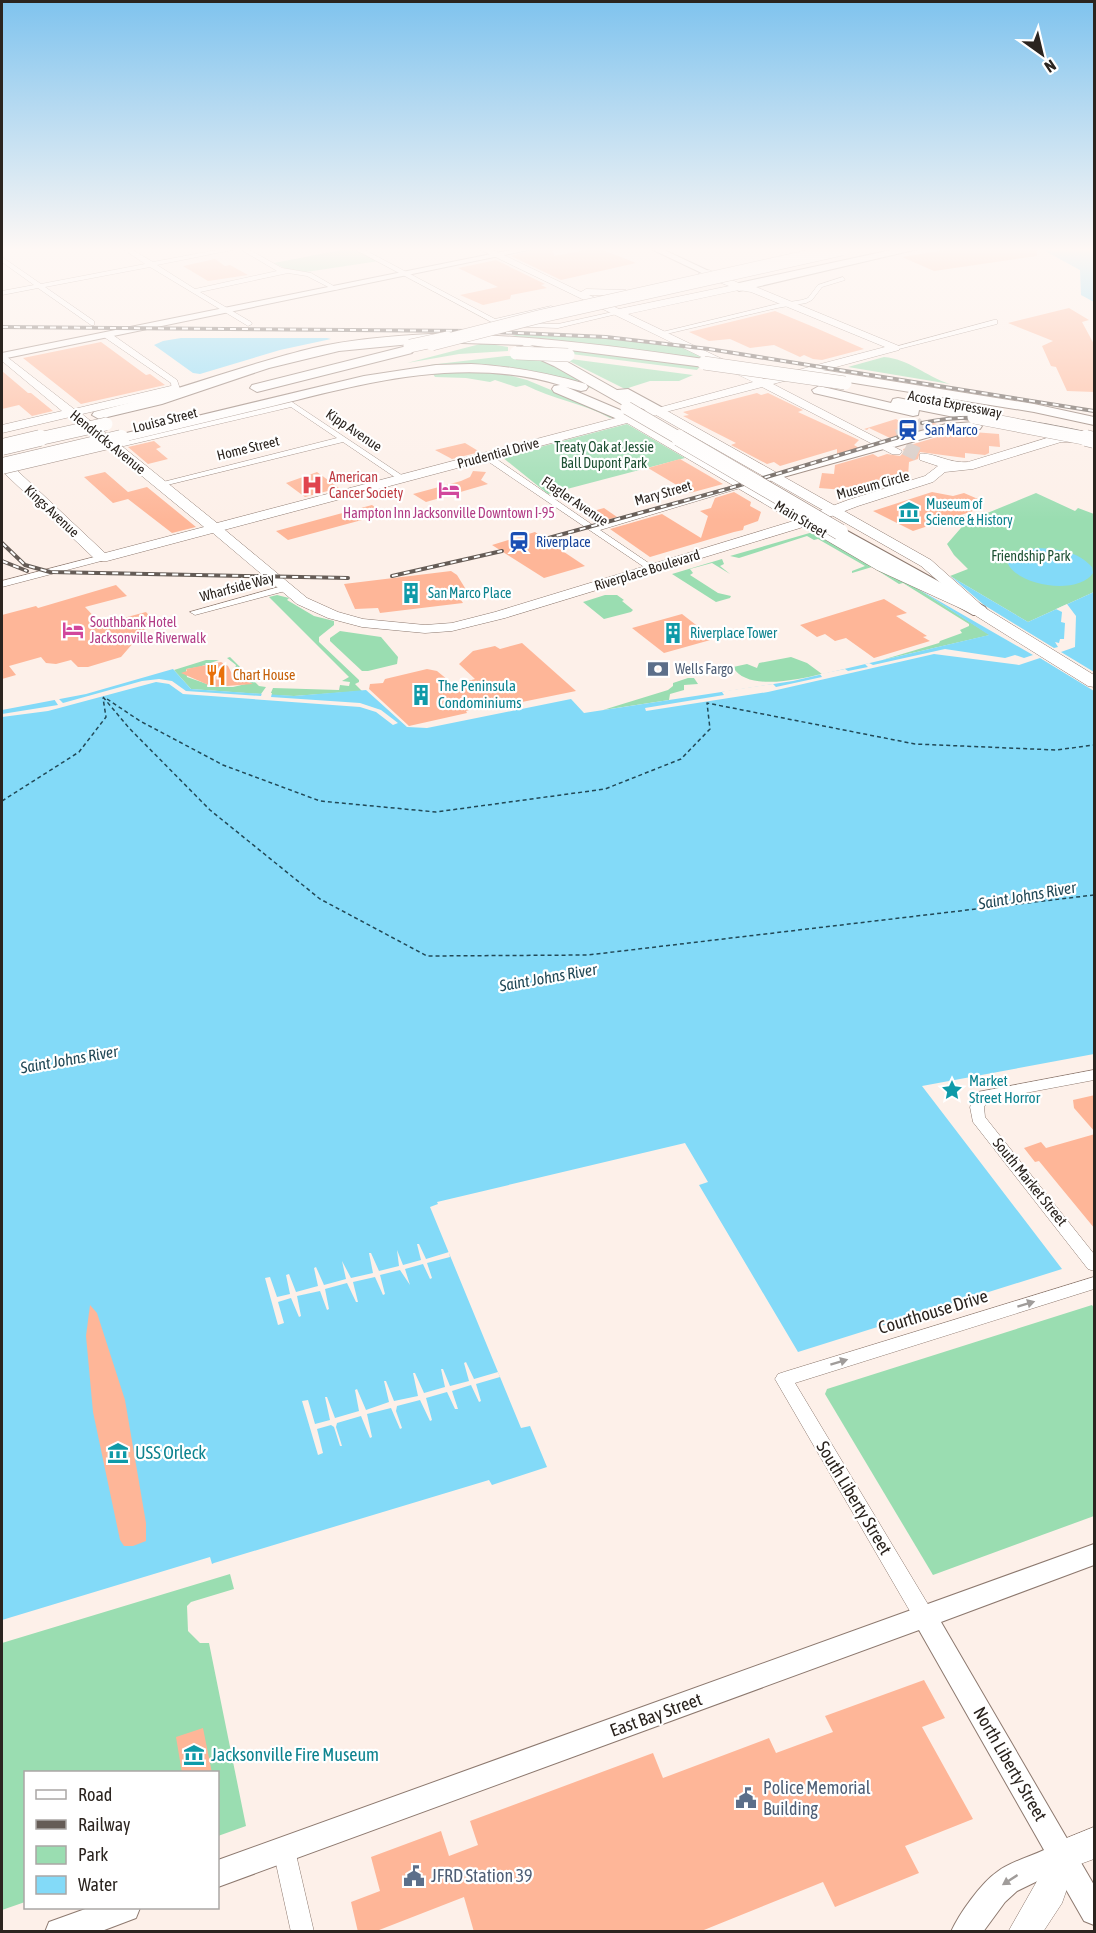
<svg xmlns="http://www.w3.org/2000/svg" width="1096" height="1933" font-family="'Asap Condensed',sans-serif">
  <rect width="100%" height="100%" fill="#fdf0e9"/>
  <g fill="#9addb1">
    <polygon points="346,249 355,249 379,261 306,272 286,269 274,263"/>
    <polygon points="524,333 589,337 683,347 707,360 512,336"/>
    <polygon points="516,340 701,365 697,370 548,351"/>
    <polygon points="484,343 508,347 508,351 459,354 407,363"/>
    <path d="M506,356H538L605,393C563,377 522,366 476,364C461,363 445,365 429,365Z"/>
    <path d="M884,357C909,359 925,376 950,384L848,367Z"/>
    <polygon points="563,358 693,375 679,381 650,381 625,389"/>
    <path d="M457,370L508,375L527,380L616,417L610,418C583,403 552,399 525,385L516,387L495,380L490,382L466,378L435,377L433,374Z"/>
    <polygon points="627,424 685,458 548,494 502,457"/>
    <polygon points="1036,493 1075,511 1078,508 1094,514 1094,592 1028,622 950,576 968,569 954,555 947,544 967,521 946,524 932,517 957,512 969,518 968,521"/>
    <polygon points="813,532 915,587 990,635 882,660 939,643 940,641 962,633 960,630 969,626 969,624 903,583 899,584 872,567 852,573 852,571 865,566 818,539 814,540 807,536 739,558 730,556"/>
    <polygon points="722,559 724,564 720,566 730,574 712,563 690,569 693,573 690,575 718,593 731,596 730,598 716,602 672,574"/>
    <polygon points="277,595 289,598 287,600 314,616 334,621 334,625 319,637 319,642 359,680 359,682 355,684 362,691 294,696 270,695 273,688 339,690 340,685 349,686 350,682 342,681 349,677 269,597"/>
    <polygon points="605,595 617,595 624,600 622,601 633,610 631,612 604,619 583,602"/>
    <polygon points="340,631 381,637 398,657 397,664 368,671 362,671 330,641 330,638"/>
    <polygon points="230,657 259,686 266,687 261,694 191,689 174,670 206,660 219,660 199,667 186,669 187,677 207,684 207,687 233,687 250,683 243,674 234,673 236,665 227,658"/>
    <path d="M791,657L807,663L822,674C799,679 747,692 733,667L747,664L757,668L759,663Z"/>
    <polygon points="688,678 694,678 698,684 684,685 684,690 670,694 669,700 603,710 668,690 673,686 673,683"/>
    <polygon points="1092,1305 1094,1308 1094,1516 933,1575 825,1394 827,1389"/>
    <polygon points="230,1574 234,1589 191,1602 187,1606 188,1631 200,1643 209,1643 246,1826 218,1836 218,1772 26,1772 25,1902 2,1910 2,1643"/>
  </g>
  <g fill="#83daf8">
    <polygon points="1041,249 1094,249 1094,302 1081,295 1080,270"/>
    <polygon points="181,338 327,338 331,339 280,350 200,374 193,373 154,345 163,341"/>
    <path d="M1038,548C1058,549 1078,551 1092,567L1093,573C1079,595 1020,587 1008,564C1011,551 1026,550 1038,548Z"/>
    <polygon points="950,576 1028,622 1094,592 1094,1054 922,1086 1062,1269 798,1352 699,1185 708,1182 685,1143 437,1202 438,1204 430,1207 521,1428 530,1426 547,1467 492,1485 489,1480 214,1563 212,1564 210,1557 2,1620 2,710 86,694 173,669 191,689 294,696 366,690 407,727 427,728 571,699 584,713 793,681 989,635 915,587"/>
  </g>
  <g fill="#fdf0e9">
    <polygon points="947,573 984,605 1054,648 1058,647 1055,642 1059,643 1060,639 1064,639 1065,623 1061,622 1062,612 1056,609 1067,604 1076,616 1075,647 1061,652 1094,672 1094,691 1040,658 1019,665 934,654 768,692 646,711 645,708 724,695 722,692 725,691 773,684 776,687 822,677 820,674 845,669 848,671 868,667 865,664 869,663 873,665 945,649 1005,658 1015,655 1024,658 1033,655 913,586"/>
    <polygon points="159,679 172,681 186,691 261,696 262,693 272,693 271,697 360,703 381,710 398,723 393,725 376,712 360,707 183,694 169,684 156,682 48,711 2,717 2,714 58,705 54,699 58,698 63,703 142,681"/>
    <polygon points="417,1244 419,1244 426,1259 449,1252 450,1257 427,1263 432,1278 430,1279 423,1264 405,1269 410,1285 400,1270 380,1275 385,1294 383,1295 375,1277 353,1282 358,1302 356,1302 347,1283 325,1289 329,1309 327,1310 320,1291 297,1296 301,1316 299,1317 291,1298 278,1302 284,1323 278,1325 265,1278 270,1277 277,1297 290,1294 286,1275 289,1274 296,1292 318,1286 314,1268 316,1267 324,1285 346,1279 342,1261 351,1278 373,1273 369,1253 371,1253 379,1271 399,1266 397,1250 403,1265 421,1260"/>
    <polygon points="466,1362 474,1379 498,1372 500,1377 476,1384 481,1401 479,1402 471,1385 452,1391 458,1409 455,1409 447,1392 426,1398 432,1420 430,1421 420,1400 397,1406 396,1411 402,1428 400,1429 391,1408 367,1414 372,1437 370,1438 361,1416 337,1423 336,1427 342,1446 340,1446 334,1427 331,1425 317,1429 323,1453 318,1455 302,1401 308,1400 315,1424 330,1420 325,1397 327,1397 335,1418 359,1411 355,1390 357,1389 366,1410 389,1402 384,1381 386,1381 394,1401 418,1396 413,1373 415,1373 424,1393 445,1387 441,1369 443,1369 450,1386 469,1381 464,1363"/>
  </g>
  <g fill="none" stroke-linecap="round" stroke-linejoin="round">
    <g stroke="#224957" stroke-width="1.5" stroke-dasharray="4 3" stroke-linecap="butt">
      <polyline points="103,697 129,728 210,810 320,899 427,956 588,955 1094,895"/>
      <polyline points="107,699 140,721 223,765 320,801 436,812 605,789 681,759 710,729 707,703 915,744 1056,750 1094,745"/>
      <polyline points="2,801 79,752 106,717 103,698"/>
    </g>
  </g>
  <g fill="#feb698">
    <polygon points="535,249 553,249 554,256 591,249 603,250 636,263 561,280 511,256"/>
    <polygon points="951,249 1037,249 1037,256 934,271 902,257"/>
    <polygon points="215,259 225,266 230,265 248,275 208,281 183,266"/>
    <polygon points="496,260 545,284 541,285 547,288 511,295 510,299 483,305 460,295 498,287 458,268"/>
    <polygon points="1069,308 1089,320 1082,322 1095,346 1095,392 1067,391 1056,367 1051,366 1042,346 1053,341 1008,323"/>
    <polygon points="775,311 816,328 864,349 822,360 813,359 804,355 800,357 774,345 750,348 730,339 709,341 689,332"/>
    <polygon points="101,342 146,375 150,374 165,385 81,404 23,358"/>
    <polygon points="2,371 28,393 31,393 53,411 32,416 19,405 2,409"/>
    <polygon points="757,393 761,395 768,393 803,410 798,412 859,440 854,445 859,448 837,454 837,449 780,466 774,462 767,464 731,445 736,443 683,416 689,415 683,412"/>
    <polygon points="896,419 901,422 911,419 925,424 931,422 937,424 890,438 869,428 867,430 864,429"/>
    <polygon points="973,432 999,434 1000,447 989,446 989,453 985,455 965,453 965,458 920,452 918,459 909,462 908,476 896,475 896,480 884,479 883,487 858,486 857,491 819,488 822,473 834,474 835,465 873,454 878,457 887,454 900,456 904,452 903,449 910,447 907,446 947,434 957,433 965,437 965,433"/>
    <polygon points="154,441 161,447 156,449 168,459 148,464 128,447"/>
    <polygon points="465,443 480,452 452,459 435,450"/>
    <polygon points="680,459 723,484 690,493 648,468"/>
    <polygon points="473,471 486,472 481,480 488,484 426,502 413,494 461,481 470,477"/>
    <polygon points="105,472 128,492 147,487 196,527 172,533 128,499 113,503 84,477"/>
    <polygon points="317,472 339,488 305,497 286,483"/>
    <polygon points="734,492 751,502 750,506 761,512 758,521 744,526 743,530 734,532 650,557 610,529 662,514 701,538 708,516 700,511 711,508 715,498"/>
    <polygon points="932,492 953,496 964,493 978,499 960,505 973,511 913,531 873,511"/>
    <polygon points="372,505 384,514 288,540 276,531"/>
    <polygon points="604,508 617,517 599,522 586,513"/>
    <polygon points="535,532 546,540 585,566 544,578 492,545"/>
    <polygon points="451,571 457,575 465,588 471,588 477,598 461,600 463,603 380,613 378,608 355,609 344,584"/>
    <polygon points="116,585 127,596 85,607 101,624 146,612 153,620 121,657 88,667 78,667 71,660 56,664 46,663 41,657 9,666 16,675 2,679 2,615 36,606 38,608"/>
    <polygon points="884,599 907,613 896,616 927,636 923,637 930,641 874,658 846,638 835,641 825,634 817,637 800,625"/>
    <polygon points="682,614 714,639 664,653 632,628"/>
    <polygon points="522,643 576,691 517,703 514,700 501,704 496,699 467,706 469,710 466,711 467,713 409,726 369,689 370,684 383,683 385,679 427,669 437,671 454,685 475,679 459,664 473,651 495,646 500,649"/>
    <polygon points="221,662 228,666 232,674 253,684 213,687 181,673 187,671 186,669"/>
    <polygon points="1095,1095 1095,1132 1074,1108 1073,1100"/>
    <polygon points="1095,1134 1095,1229 1039,1161 1035,1162 1024,1148 1041,1142 1046,1148"/>
    <polygon points="90,1305 97,1313 125,1400 146,1523 146,1541 133,1546 124,1546 120,1540 93,1412 86,1336"/>
    <polygon points="924,1680 945,1718 922,1727 973,1819 905,1846 919,1873 835,1907 823,1882 699,1932 474,1932 464,1897 374,1932 358,1932 351,1902 380,1891 371,1857 441,1831 449,1856 478,1845 470,1821 653,1753 663,1778 769,1738 776,1753 833,1732 825,1716"/>
    <polygon points="203,1728 212,1773 182,1773 176,1737"/>
  </g>
  <g fill="none" stroke-linecap="round" stroke-linejoin="round">
    <polyline stroke="#d3c7c1" stroke-width="14" stroke-dasharray="14 7" stroke-linecap="butt" points="905,448 924,457"/>
    <polyline stroke="#d3c7c1" stroke-width="13" stroke-dasharray="13 7" stroke-linecap="butt" points="897,436 916,430 924,423"/>
    <defs>
      <g id="minor">
        <polygon points="123,249 131,249 153,262 222,249 237,249 157,265 195,289 277,271 240,249 248,249 282,268 311,273 339,289 334,290 307,276 288,273 200,292 251,322 252,324 248,326 150,267 45,287 94,321 94,325 91,325 38,288 2,295 2,291 34,285 2,262 2,257 41,284 145,264"/>
        <polygon points="354,249 363,249 495,319 551,306 555,308 501,322 558,324 617,311 621,313 558,328 499,326"/>
        <polygon points="843,277 845,280 822,287 812,300 806,303 777,308 662,335 658,333 777,304 802,300 808,298 818,285"/>
        <polygon points="994,320 997,320 997,324 895,350 891,348"/>
        <polygon points="104,333 110,333 177,380 180,389 172,391 171,383 104,337"/>
        <polygon points="292,402 406,478 399,480 343,442 159,487 155,484 337,438 291,407 111,449 107,446"/>
        <polygon points="483,454 489,454 594,526 740,484 747,486 600,530 653,566 653,570 650,571 483,458"/>
        <polygon points="102,555 105,556 105,560 2,587 2,581"/>
        <polygon points="286,585 291,588 289,590 195,615 190,612"/>
        <polygon points="1094,1070 1094,1080 988,1100 984,1107 985,1117 1094,1254 1094,1271 1088,1269 973,1122 970,1107 978,1092"/>
        <polygon points="1094,1277 1094,1289 795,1383 932,1611 935,1618 932,1625 925,1627 918,1625 775,1379 778,1374 784,1372"/>
        <polygon points="284,1839 292,1842 295,1850 314,1932 291,1932 273,1850 276,1842"/>
      </g>
      <g id="tertiary">
        <polygon points="516,249 533,249 2,359 2,353"/>
        <polygon points="651,249 662,249 713,273 706,275"/>
        <polygon points="894,440 898,441 898,445 748,487 744,488 739,485"/>
        <path d="M1094,1544V1565L941,1622L1094,1885V1925L1084,1921L1056,1872L1017,1891L1005,1902L983,1932H951C959,1914 981,1883 997,1872C1010,1862 1029,1857 1044,1850L919,1630L218,1887V1860Z"/>
        <polygon points="88,1908 140,1908 136,1918 99,1932 45,1932 49,1922"/>
      </g>
      <g id="secondary">
        <path d="M479,249H491L581,292L586,289L626,290V294L622,295H589L619,309L729,286L698,274L709,270L741,284L756,287L899,346V350L773,384L902,451L900,454H892L762,387L658,414L654,413V409L753,382ZM739,290L751,292L885,347L764,379L628,314Z"/>
        <path d="M1060,434L1074,436L1076,439L1074,442H1061L973,469L945,472L933,482L858,506L800,528L505,618L452,631L425,633L362,627L328,618L297,604L207,528L214,524L219,525L307,598L338,612L363,619L425,625L452,623L495,612L790,522L848,500L925,476L938,466L920,460V454C934,452 949,464 968,462Z"/>
        <polygon points="1094,1827 1094,1859 1075,1866 1062,1903 1043,1932 1008,1932 1037,1881 1052,1844"/>
      </g>
      <path id="primary" d="M2,353L74,409L175,385L179,386V392L82,414L217,523L654,408H662L931,560L985,608L1094,675V687L1088,686L973,614L877,570L627,423L107,561H97L2,471V460L7,461L105,553L204,527L70,417L2,433V425L62,411L2,361ZM656,415L921,566L952,593L887,564L639,420Z"/>
      <g id="motorway">
        <polygon points="896,249 918,249 739,291 733,287 739,283"/>
        <path d="M431,334C523,334 613,346 704,359L711,363L704,367L530,345L564,360L617,390L628,389L663,408L665,411L663,414H653L641,408L635,410L630,409L554,366L521,351L519,348L524,345L431,342L339,351L269,368L162,404L99,419L92,415L94,412C168,394 239,366 313,348C352,339 391,336 431,334Z"/>
        <polygon points="407,346 412,347 414,350 412,353 257,392 250,388 252,385"/>
        <path d="M471,364C511,366 547,373 586,384L588,387L586,390L581,391L566,387L632,415L634,418L627,422L622,421L554,392L552,389L554,386L560,385C464,356 367,382 273,406C223,418 173,430 123,442L116,438L118,435L364,376L436,365Z"/>
        <polygon points="816,369 1034,404 1094,417 1094,425 1034,412 811,376 809,373 811,370"/>
        <polygon points="819,386 891,403 893,399 898,398 974,413 981,417 974,421 919,410 918,415 913,416 814,393 812,390"/>
        <polygon points="975,422 982,426 980,429 947,432 894,447 887,443 889,440 946,424"/>
        <polygon points="840,527 985,607 988,611 985,615 973,615 834,535 832,532"/>
      </g>
    </defs>
    <use href="#minor" stroke="#8d796f" stroke-width="1"/>
    <use href="#tertiary" stroke="#8d796f" stroke-width="2"/>
    <use href="#secondary" stroke="#8d796f" stroke-width="1"/>
    <use href="#primary" stroke="#8d796f" stroke-width="1"/>
    <use href="#motorway" stroke="#8d796f" stroke-width="2"/>
    <use href="#minor" fill="#fff" fill-rule="evenodd"/>
    <use href="#tertiary" fill="#fff" fill-rule="evenodd"/>
    <use href="#secondary" fill="#fff" fill-rule="evenodd"/>
    <use href="#primary" fill="#fff" fill-rule="evenodd"/>
    <use href="#motorway" fill="#fff" fill-rule="evenodd"/>
    <defs>
      <g id="rail">
        <polyline points="2,327 473,331 606,337 709,349 1094,411"/>
        <path d="M922,423C981,410 1036,423 1094,435"/>
        <polyline points="545,539 727,489 899,437"/>
        <polyline points="2,543 25,565 50,572 348,578"/>
        <polyline points="2,561 27,571"/>
        <polyline points="392,576 502,551"/>
      </g>
    </defs>
    <use href="#rail" stroke="#655c56" stroke-width="4"/>
    <use href="#rail" stroke="#fff" stroke-width="2" stroke-dasharray="6" stroke-linecap="butt"/>
    <defs>
      <g id="motorway-bridge-far1">
        <polyline points="432,344 542,316 842,249"/>
        <polyline points="410,346 447,338"/>
        <polyline points="516,353 568,355"/>
        <polyline points="704,363 845,383"/>
        <polyline points="627,408 682,440"/>
        <polyline points="974,417 1094,440"/>
        <polyline points="34,440 106,424"/>
        <polyline points="114,440 123,438"/>
      </g>
      <g id="motorway-bridge">
        <polyline points="679,438 840,532"/>
        <polyline points="1086,438 1094,440"/>
        <polyline points="2,447 40,438"/>
        <polyline points="2,466 121,438"/>
      </g>
    </defs>
    <use href="#motorway-bridge-far1" stroke="#8d796f" stroke-width="14" stroke-linecap="butt"/>
    <use href="#motorway-bridge" stroke="#8d796f" stroke-width="17" stroke-linecap="butt"/>
    <use href="#motorway-bridge-far1" stroke="#fff" stroke-width="13"/>
    <use href="#motorway-bridge" stroke="#fff" stroke-width="16"/>
  </g>
  <defs><path id="oneway-solid" d="M-6-.8H1V-3.2L6.5 0L1 3.2V.8H-6Z" transform="scale(1.5)"/></defs>
  <g fill="#a09c9a">
    <use href="#oneway-solid" transform="translate(1026 1304) rotate(-17)"/>
    <use href="#oneway-solid" transform="translate(839 1362) rotate(-17)"/>
    <use href="#oneway-solid" transform="translate(1010 1880) rotate(147)"/>
  </g>
  <linearGradient id="sky" x2="0" y2="1"><stop stop-color="#7fc3ee"/><stop offset="0.48" stop-color="#fef8f5"/><stop offset="1" stop-color="#fef8f5" stop-opacity="0"/></linearGradient>
  <rect width="1096" height="520" fill="url(#sky)"/>
  <defs>
    <symbol id="station-bare" viewBox="-9 -9 18 18"><path d="M-3-6H3Q5-6 5-4V2Q5 4 3 4L4.5 6H3L1.5 4h-3L-3 6H-4.5L-3 4Q-5 4-5 2V-4Q-5-6-3-6ZM-3.5-4v3h7v-3ZM-3.5 1v1.5H-2V1ZM2 1v1.5H3.5V1Z" fill="#1a4fb4" stroke="#fff" stroke-width="2.5" paint-order="stroke"/></symbol>
    <symbol id="hospital-bare" viewBox="-9 -9 18 18"><path d="M-5-5h3v3.5h4V-5h3V5h-3V1.5h-4V5h-3Z" fill="#e0444e" stroke="#fff" stroke-width="2.5" paint-order="stroke"/></symbol>
    <symbol id="hotel-bare" viewBox="-9 -9 18 18"><path d="M-6-4.5h1.5V1H6V5H4.5V3h-9V5H-6ZM-4 0a1.8 1.8 0 1 1 3.6 0ZM.5 0V-2.5h3Q6-2.5 6 0Z" fill="#d1479c" stroke="#fff" stroke-width="2.5" paint-order="stroke"/></symbol>
    <symbol id="museum-bare" viewBox="-9 -9 18 18"><path d="M0-6L6-3V-2H-6V-3ZM-5-1h2V3h-2ZM-1-1h2V3h-2ZM3-1h2V3H3ZM-6 4H6V6H-6Z" fill="#0f9aa8" stroke="#fff" stroke-width="2.5" paint-order="stroke"/></symbol>
    <symbol id="building-bare" viewBox="-9 -9 18 18"><path d="M-4-6H4V6H1V3H-1V6H-4ZM-2.5-4.3h1.7v1.8h-1.7ZM.8-4.3h1.7v1.8H.8ZM-2.5-1h1.7V.8h-1.7ZM.8-1h1.7V.8H.8Z" fill="#0f9aa8" stroke="#fff" stroke-width="2.5" paint-order="stroke"/></symbol>
    <symbol id="bank-bare" viewBox="-9 -9 18 18"><path d="M-6-4H6V4H-6ZM0-2.3a2.3 2.3 0 1 0 0 4.6a2.3 2.3 0 1 0 0-4.6Z" fill="#5c6f8a" stroke="#fff" stroke-width="2.5" paint-order="stroke"/></symbol>
    <symbol id="restaurant-bare" viewBox="-9 -9 18 18"><path d="M-5-6h1v4h1v-4h1v4h1v-4h1v5L-1.5 .5V6h-2V.5L-5-1ZM5-6V6H3V1.5H1.5Q1.5-4 5-6Z" fill="#e8710a" stroke="#fff" stroke-width="2.5" paint-order="stroke"/></symbol>
    <symbol id="sight-bare" viewBox="-9 -9 18 18"><path d="M0-6L1.8-2.2L6-1.7L2.9 1.2L3.7 5.4L0 3.3L-3.7 5.4L-2.9 1.2L-6-1.7L-1.8-2.2Z" fill="#0f9aa8" stroke="#fff" stroke-width="2.5" paint-order="stroke"/></symbol>
    <symbol id="civic-bare" viewBox="-9 -9 18 18"><path d="M-.6-6.5H3V-4.5H.6V-3L4-1V1h2V6H-6V1h2V-1L-.6-3ZM-1.2 2.5V6h2.4V2.5Z" fill="#5c6f8a" stroke="#fff" stroke-width="2.5" paint-order="stroke"/></symbol>
  </defs>
  <g fill-rule="evenodd">
    <use href="#station-bare" x="893" y="415" width="30" height="30"/>
    <use href="#hospital-bare" x="297" y="470" width="30" height="30"/>
    <use href="#hotel-bare" x="434" y="475" width="30" height="30"/>
    <use href="#museum-bare" x="894" y="497" width="30" height="30"/>
    <use href="#station-bare" x="504" y="527" width="30" height="30"/>
    <use href="#building-bare" x="396" y="578" width="30" height="30"/>
    <use href="#hotel-bare" x="58" y="615" width="30" height="30"/>
    <use href="#building-bare" x="658" y="618" width="30" height="30"/>
    <use href="#bank-bare" x="643" y="654" width="30" height="30"/>
    <use href="#restaurant-bare" x="201" y="660" width="30" height="30"/>
    <use href="#building-bare" x="406" y="680" width="30" height="30"/>
    <use href="#sight-bare" x="937" y="1075" width="30" height="30"/>
    <use href="#museum-bare" x="103" y="1438" width="30" height="30"/>
    <use href="#museum-bare" x="179" y="1740" width="30" height="30"/>
    <use href="#civic-bare" x="731" y="1783" width="30" height="30"/>
    <use href="#civic-bare" x="399" y="1861" width="30" height="30"/>
  </g>
  <g text-anchor="middle" stroke-width="4.5" stroke-linejoin="round" paint-order="stroke">
    <g font-size="14" fill="#2b241f" stroke="#fff">
      <text transform="translate(955 404) rotate(11)" y="5">Acosta Expressway</text>
      <text transform="translate(165 420) rotate(-14)" y="5">Louisa Street</text>
      <text transform="translate(354 430) rotate(34)" y="5">Kipp Avenue</text>
      <text transform="translate(108 442) rotate(39)" y="5">Hendricks Avenue</text>
      <text transform="translate(248 448) rotate(-14)" y="5">Home Street</text>
      <text transform="translate(498 453) rotate(-15)" y="5">Prudential Drive</text>
      <text transform="translate(873 485) rotate(-15)" y="5">Museum Circle</text>
      <text transform="translate(663 493) rotate(-16)" y="5">Mary Street</text>
      <text transform="translate(575 501) rotate(34)" y="5">Flagler Avenue</text>
      <text transform="translate(52 511) rotate(43)" y="5">Kings Avenue</text>
      <text transform="translate(801 519) rotate(31)" y="5">Main Street</text>
      <text transform="translate(647 570) rotate(-17)" y="5">Riverplace Boulevard</text>
      <text transform="translate(237 587) rotate(-15)" y="5">Wharfside Way</text>
    </g>
    <g font-size="14" fill="#164399" stroke="#fff" text-anchor="start">
      <text x="925" y="435">San Marco</text>
      <text x="536" y="547">Riverplace</text>
    </g>
    <g font-size="14" fill="#1e5134" stroke="#fff">
      <text x="604" y="452">Treaty Oak at Jessie<tspan x="604" dy="16">Ball Dupont Park</tspan></text>
      <text x="1031" y="561">Friendship Park</text>
    </g>
    <g font-size="14" fill="#be3a42" stroke="#fff" text-anchor="start">
      <text x="329" y="482">American<tspan x="329" dy="16">Cancer Society</tspan></text>
    </g>
    <g font-size="14" fill="#0d838f" stroke="#fff" text-anchor="start">
      <text x="926" y="509">Museum of<tspan x="926" dy="16">Science &amp; History</tspan></text>
      <text x="428" y="598">San Marco Place</text>
      <text x="690" y="638">Riverplace Tower</text>
    </g>
    <g font-size="14" fill="#b23c85" stroke="#fff">
      <text x="449" y="518">Hampton Inn Jacksonville Downtown I-95</text>
      <text x="90" y="627" text-anchor="start">Southbank Hotel<tspan x="90" dy="16">Jacksonville Riverwalk</tspan></text>
    </g>
    <g font-size="14" fill="#4e5e75" stroke="#fff" text-anchor="start">
      <text x="675" y="674">Wells Fargo</text>
    </g>
    <g font-size="14" fill="#c56008" stroke="#fff" text-anchor="start">
      <text x="233" y="680">Chart House</text>
    </g>
    <g font-size="15" fill="#0d838f" stroke="#fff" text-anchor="start">
      <text x="438" y="691">The Peninsula<tspan x="438" dy="17">Condominiums</tspan></text>
      <text x="969" y="1086">Market<tspan x="969" dy="17">Street Horror</tspan></text>
    </g>
    <g font-size="15" fill="#2b241f" stroke="#fff">
      <text transform="translate(1030 1182) rotate(51)" y="5">South Market Street</text>
    </g>
    <g font-size="16" font-style="italic" fill="#224957" stroke="#fff">
      <text transform="translate(1027 895) rotate(-10)" y="6">Saint Johns River</text>
      <text transform="translate(548 977) rotate(-10)" y="6">Saint Johns River</text>
      <text transform="translate(69 1059) rotate(-10)" y="6">Saint Johns River</text>
    </g>
    <g font-size="18" fill="#2b241f" stroke="#fff">
      <text transform="translate(933 1312) rotate(-17)" y="6">Courthouse Drive</text>
      <text transform="translate(854 1498) rotate(59)" y="6">South Liberty Street</text>
      <text transform="translate(656 1715) rotate(-20)" y="6">East Bay Street</text>
      <text transform="translate(1010 1764) rotate(60)" y="6">North Liberty Street</text>
    </g>
    <g font-size="18" fill="#0d838f" stroke="#fff" text-anchor="start">
      <text x="135" y="1459">USS Orleck</text>
      <text x="211" y="1761">Jacksonville Fire Museum</text>
    </g>
    <g font-size="18" fill="#4e5e75" stroke="#fff" text-anchor="start">
      <text x="763" y="1794">Police Memorial<tspan x="763" dy="21">Building</tspan></text>
      <text x="431" y="1882">JFRD Station 39</text>
    </g>
  </g>
  <rect width="1096" height="1933" fill="none" stroke="#2b241f" stroke-width="6"/>
  <rect x="24" y="1771" width="195" height="138" fill="#ffffff" stroke="#aaa7a5" stroke-width="1.5"/>
  <rect x="36" y="1790" width="30" height="9" fill="#ffffff" stroke="#aaa7a5" stroke-width="1.5"/>
  <text x="78" y="1801" font-size="18" fill="#2b241f">Road</text>
  <rect x="36" y="1820" width="30" height="9" fill="#655c56" stroke="#aaa7a5" stroke-width="1.5"/>
  <text x="78" y="1831" font-size="18" fill="#2b241f">Railway</text>
  <rect x="36" y="1846" width="30" height="18" fill="#9addb1" stroke="#aaa7a5" stroke-width="1.5"/>
  <text x="78" y="1861" font-size="18" fill="#2b241f">Park</text>
  <rect x="36" y="1876" width="30" height="18" fill="#83daf8" stroke="#aaa7a5" stroke-width="1.5"/>
  <text x="78" y="1891" font-size="18" fill="#2b241f">Water</text>
  <g transform="translate(1042 54) rotate(146)" stroke="#ffffff" stroke-width="4.5" paint-order="stroke">
  <path d="M0-4.5L10 22L0 15L-10 22Z" fill="#2b241f"/>
  <text y="-9" font-size="16" font-weight="bold" text-anchor="middle" fill="#2b241f">N</text>
  </g>
</svg>
